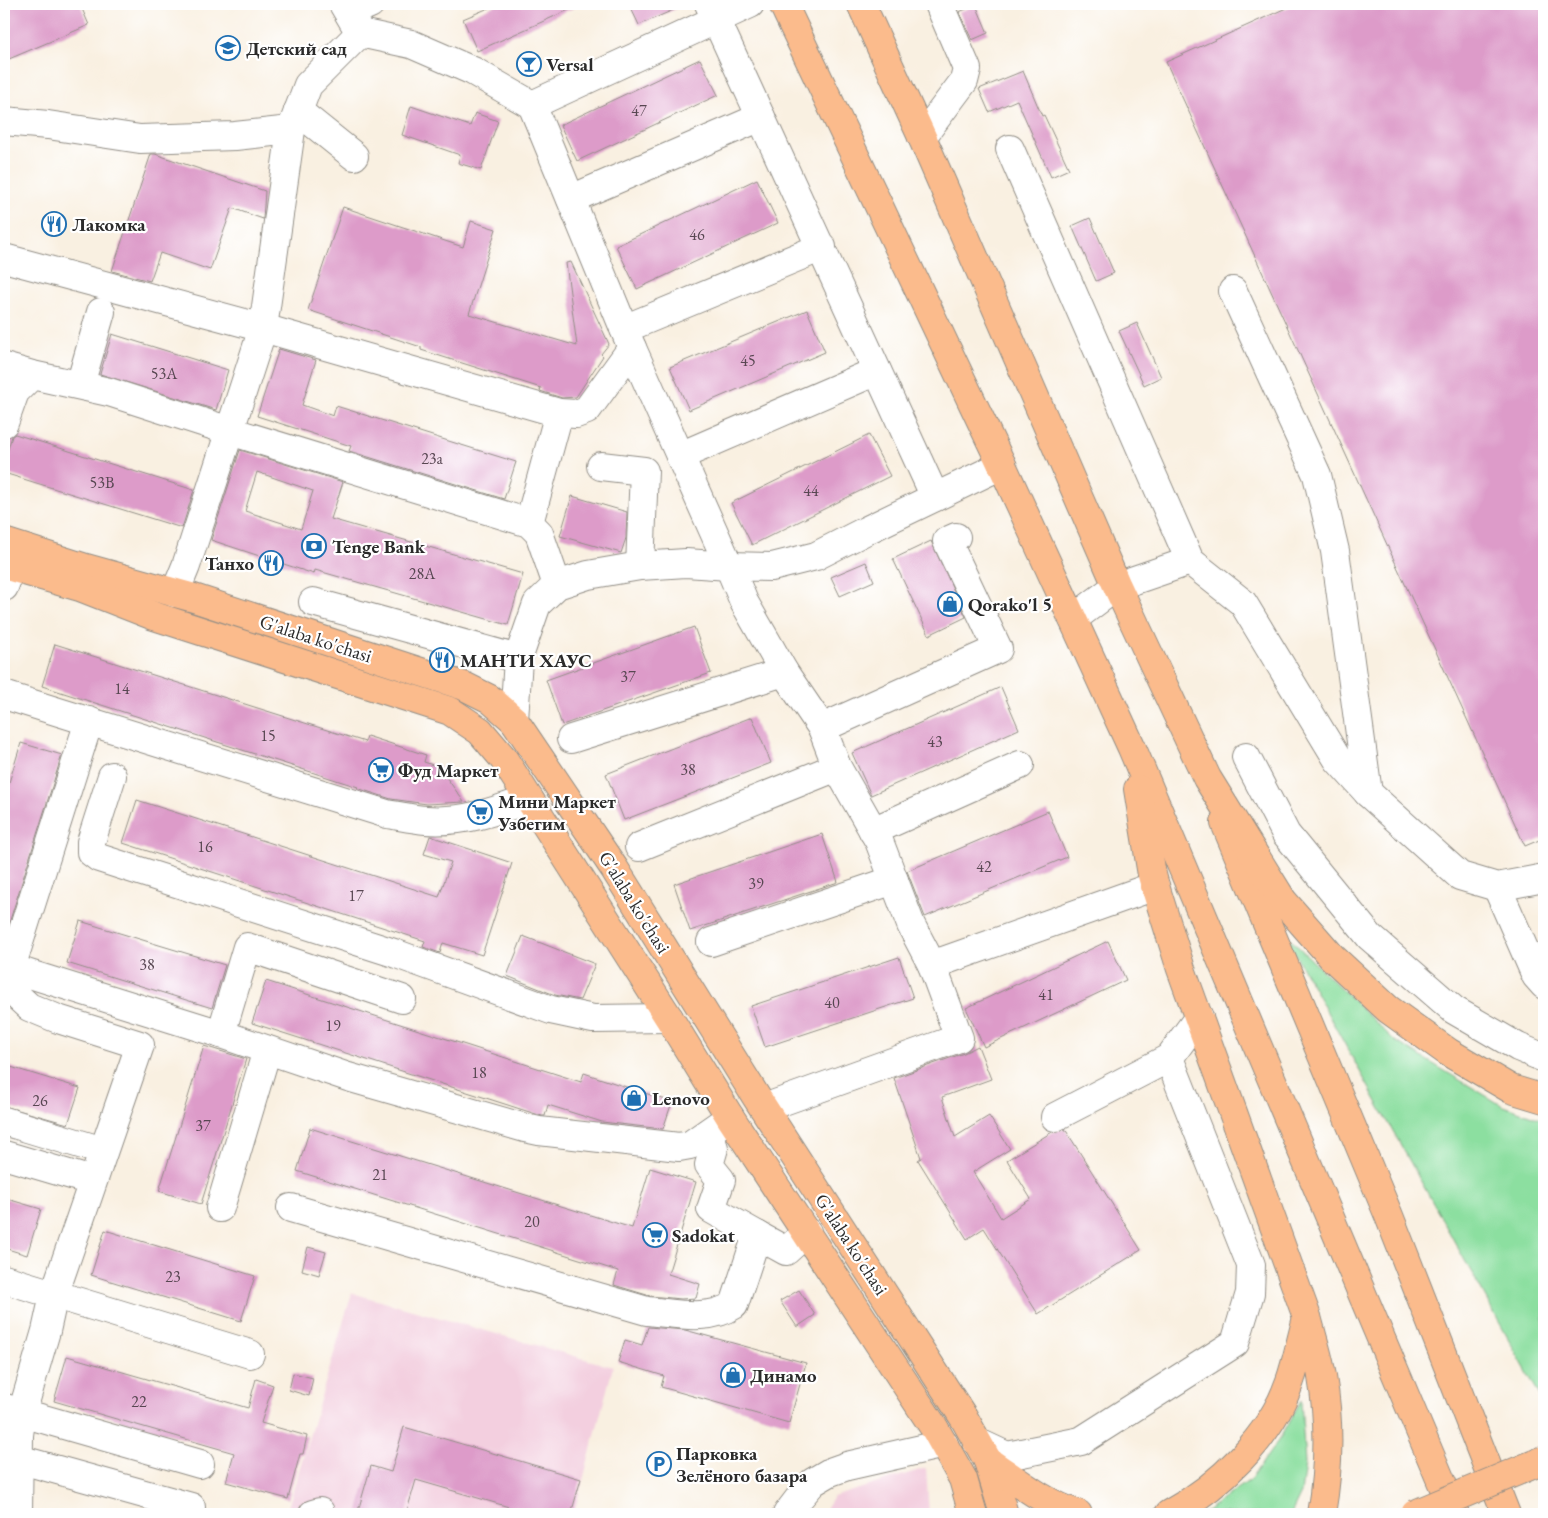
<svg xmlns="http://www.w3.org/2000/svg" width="1548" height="1518" font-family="'EB Garamond',serif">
  <rect width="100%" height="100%" fill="#fff"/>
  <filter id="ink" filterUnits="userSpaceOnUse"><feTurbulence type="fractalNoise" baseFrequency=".02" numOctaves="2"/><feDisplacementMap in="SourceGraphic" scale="10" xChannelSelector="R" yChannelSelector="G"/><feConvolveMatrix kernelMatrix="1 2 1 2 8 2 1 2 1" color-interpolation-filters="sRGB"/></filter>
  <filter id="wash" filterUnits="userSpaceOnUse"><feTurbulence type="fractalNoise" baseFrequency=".0096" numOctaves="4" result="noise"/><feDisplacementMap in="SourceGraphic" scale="20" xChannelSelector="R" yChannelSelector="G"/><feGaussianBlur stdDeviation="1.12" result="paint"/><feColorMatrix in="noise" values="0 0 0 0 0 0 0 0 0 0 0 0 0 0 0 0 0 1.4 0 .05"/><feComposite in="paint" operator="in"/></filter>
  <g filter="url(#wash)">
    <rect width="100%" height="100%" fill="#f9f0e1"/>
    <g fill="#f3cfdf">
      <polygon points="352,1293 613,1367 574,1514 286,1514"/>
      <polygon points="926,1468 929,1514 822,1514 833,1497"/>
    </g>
    <g fill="#8cdfa0" stroke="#5c8566">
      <polygon points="1282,931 1395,1041 1503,1106 1544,1120 1544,1403"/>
      <polygon points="1301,1400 1305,1464 1301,1493 1291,1514 1202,1514 1250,1480 1280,1438"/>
    </g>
    <g id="blocks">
      <g fill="#dd9bc9" fill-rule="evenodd">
        <polygon points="11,4 80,4 89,25 9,59 4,46 4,7"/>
        <polygon points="498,4 582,4 477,51 463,19"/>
        <polygon points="629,4 687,4 639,25"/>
        <polygon points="1295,4 1544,4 1544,838 1525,846 1166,62"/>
        <polygon points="976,5 988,33 972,40 959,12"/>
        <polygon points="700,59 718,95 577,161 560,125"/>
        <polygon points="1023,71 1042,116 1044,115 1069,169 1051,177 1017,100 989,112 979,89"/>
        <polygon points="411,106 470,126 475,113 498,121 481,170 458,163 460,155 402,135"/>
        <polygon points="151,154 155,154 265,191 263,219 232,208 210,270 160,253 150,281 112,271"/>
        <polygon points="757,179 778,223 637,289 616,246"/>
        <polygon points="343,207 463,247 471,221 496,229 469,314 577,346 566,263 571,262 609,344 601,354 603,356 576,397 562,398 540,391 541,388 421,350 421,347 308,310"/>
        <polygon points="1090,218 1114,273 1096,281 1072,226"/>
        <polygon points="807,310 825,352 689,410 670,367"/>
        <polygon points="1137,323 1161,377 1144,385 1119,331"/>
        <polygon points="112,334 228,370 216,410 100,374"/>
        <polygon points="279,349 316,360 302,405 333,416 336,406 516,462 504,499 349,451 351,446 257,416"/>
        <polygon points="15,434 194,490 182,528 4,473 4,462 12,436"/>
        <polygon points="869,435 890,476 752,545 731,503"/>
        <path d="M240,450L343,482L331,519L523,574L508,625L315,570L314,574L211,540ZM257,472L313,491L301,529L245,511Z"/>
        <polygon points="572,496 627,512 626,538 621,553 560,536"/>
        <polygon points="931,541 966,617 929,635 893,559"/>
        <polygon points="866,562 874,581 840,596 831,577"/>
        <polygon points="694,627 711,673 562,725 546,680"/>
        <polygon points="55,644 365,742 367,736 426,755 424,762 439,767 464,802 427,804 391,799 357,788 358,787 42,686"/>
        <polygon points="1001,687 1019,729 871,795 852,753"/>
        <polygon points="752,717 771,763 624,820 606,774"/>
        <polygon points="21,743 62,755 5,936 4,799"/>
        <polygon points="137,800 439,897 451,862 424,854 430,836 512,863 482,955 443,943 440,953 423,947 425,941 123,843"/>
        <polygon points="1048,811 1067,857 925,917 907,871"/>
        <polygon points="822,834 838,882 690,931 674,884"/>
        <polygon points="80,921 225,965 212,1008 67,963"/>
        <polygon points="523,936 595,964 580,1000 555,995 507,976"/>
        <polygon points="1108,941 1126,980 984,1047 966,1008"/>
        <polygon points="899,957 913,998 765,1047 751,1006"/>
        <polygon points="266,981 581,1082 584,1073 672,1102 663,1129 602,1122 548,1105 545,1116 542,1116 252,1023"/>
        <polygon points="204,1046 246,1059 201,1204 159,1191"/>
        <polygon points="978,1046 991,1079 942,1097 955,1137 989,1116 1010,1149 973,1172 1001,1218 1031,1199 1007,1160 1052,1132 1065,1129 1141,1250 1038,1314 984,1228 967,1239 918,1160 921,1158 894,1078 964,1053"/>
        <polygon points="4,1065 80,1088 68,1124 4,1106"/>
        <polygon points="310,1128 632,1228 650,1168 696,1182 668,1274 700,1284 696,1298 681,1299 650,1296 614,1285 618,1271 297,1171"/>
        <polygon points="4,1198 41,1209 27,1255 4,1248"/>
        <polygon points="105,1230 255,1276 241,1321 91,1275"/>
        <polygon points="308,1247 326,1252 319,1275 302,1270"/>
        <polygon points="799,1290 815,1315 797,1327 780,1301"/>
        <polygon points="648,1327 685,1330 806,1363 789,1423 661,1387 664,1376 618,1362 625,1340 642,1345"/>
        <polygon points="67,1356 248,1408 256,1379 273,1385 261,1423 307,1436 303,1454 300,1454 288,1499 226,1482 234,1453 54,1401"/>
        <polygon points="293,1373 313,1378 309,1396 289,1390"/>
        <polygon points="404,1427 581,1479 571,1514 533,1514 416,1480 406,1514 370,1514 358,1511 371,1466 391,1472"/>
      </g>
    </g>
  </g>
  <g filter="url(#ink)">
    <use href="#blocks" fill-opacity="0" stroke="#928e86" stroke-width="1"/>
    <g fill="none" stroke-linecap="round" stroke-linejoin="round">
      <defs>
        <g id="minor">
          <polyline points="343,4 360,33"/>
          <polyline points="709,4 935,497"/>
          <polyline points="349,13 370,4"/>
          <polyline points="532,105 750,4"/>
          <polyline points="298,111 354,156"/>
          <polyline points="4,121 48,125 140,139 235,136 291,130"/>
          <polyline points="922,137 964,81 967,69 939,4"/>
          <polyline points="1010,149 1190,561"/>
          <polyline points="571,199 761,117"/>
          <polyline points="4,258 263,328 559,413 576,414 587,410 632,348"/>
          <polyline points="1233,291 1317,475 1335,551 1368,793"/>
          <polyline points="624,329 822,247"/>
          <polyline points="4,367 32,375"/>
          <polyline points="80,385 101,312"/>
          <polyline points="4,423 15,392 32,375 109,392 230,431 529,523 539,533 557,585"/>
          <polyline points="680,456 877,371"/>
          <polyline points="601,466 644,471 640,566"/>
          <polyline points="529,523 559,413"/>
          <polyline points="4,587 11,568"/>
          <polyline points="175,593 186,566 263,328 291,130 308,85 360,33 411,44 473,71 532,105 632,348 729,566 686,563 640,566 588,575 557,585 537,604 518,659 514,720"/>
          <polyline points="313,602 518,659"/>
          <polyline points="1073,619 1117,586 1190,561 1243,603 1338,760 1368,793 1460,876 1497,887 1544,878"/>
          <path d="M4,695L387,814C400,816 413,819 426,820C463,823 496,811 529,799"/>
          <polyline points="822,728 998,649 947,541 956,537"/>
          <polyline points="571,739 784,672"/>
          <polyline points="1246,757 1286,834 1370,937 1454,1010 1518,1047 1544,1058"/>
          <polyline points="112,776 91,842 91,852 99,858 394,953 551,1010 593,1019 669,1018"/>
          <polyline points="873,831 1020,765"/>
          <polyline points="639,847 837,767"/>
          <polyline points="1497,887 1536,976 1544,985"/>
          <polyline points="711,942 894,880"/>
          <polyline points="932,965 911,925 879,841 837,767 822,728 784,672 744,602 729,566 772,567 816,556 867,530 1002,465"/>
          <polyline points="4,966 221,1034 348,1077 525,1128 539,1131 679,1147 690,1145 730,1117"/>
          <polyline points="221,1034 247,947 402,999"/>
          <polyline points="764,1108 959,1038 932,965 1155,886"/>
          <polyline points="1055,1117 1169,1058"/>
          <polyline points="4,1121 103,1151"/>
          <polyline points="708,1133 714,1148 709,1165 721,1180 711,1209 757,1235"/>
          <polyline points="4,1155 92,1181"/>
          <polyline points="220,1208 267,1050"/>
          <path d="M291,1208L647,1311C675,1313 708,1322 734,1305L757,1235L786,1251L807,1232"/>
          <polyline points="4,1279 250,1354"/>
          <polyline points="5,1408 200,1464"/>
          <polyline points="977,1442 1007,1456 1081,1441 1235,1343 1250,1293 1251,1265 1169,1058 1199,1017"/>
          <polyline points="18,1459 191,1507"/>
          <polyline points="18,1514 19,1435 22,1413 46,1331 54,1295 140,1045 58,1019 29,1007 16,995 11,986 11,968 89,721"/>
          <polyline points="313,1514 320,1512"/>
          <polyline points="787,1514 800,1497 813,1482 830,1472 847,1466 944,1444"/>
        </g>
        <g id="major">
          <polyline points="4,542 86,568 194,598 464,686 490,699 514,720 614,868 757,1098 964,1418 988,1461 1004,1514"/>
          <polyline points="4,565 80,587 154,616 450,711 480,731 503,758 669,1018 730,1117 935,1429 963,1479 973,1514"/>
          <polyline points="1225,823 1389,1216 1506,1514"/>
        </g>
        <g id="highway">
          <polyline points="783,4 1002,465 1132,748 1455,1514"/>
          <polyline points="861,4 922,137 1117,586 1207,778 1283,901 1332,957 1388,1009 1448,1052 1511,1089 1544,1099"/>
          <path d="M1138,789L1152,875L1155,886L1181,969L1307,1317C1312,1337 1319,1357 1322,1377C1330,1423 1329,1468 1321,1514"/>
          <path d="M988,1461C1016,1480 1045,1504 1078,1514"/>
          <path d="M1169,1514C1219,1487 1271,1437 1290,1381C1297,1361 1301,1339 1307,1318"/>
        </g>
      </defs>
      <use href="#minor" stroke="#928e86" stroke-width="30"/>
      <use href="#major" stroke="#928e86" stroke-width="30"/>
      <use href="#highway" stroke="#928e86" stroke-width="30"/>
      <use href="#minor" stroke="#fff" stroke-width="28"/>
      <use href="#major" stroke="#fbbb8c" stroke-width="28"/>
      <use href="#highway" stroke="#fbbb8c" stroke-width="28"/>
      <defs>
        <polyline id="major-bridge" points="1415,1514 1544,1460"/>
      </defs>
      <use href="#major-bridge" stroke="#928e86" stroke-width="30" stroke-linecap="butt"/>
      <use href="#major-bridge" stroke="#fbbb8c" stroke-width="28"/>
    </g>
  </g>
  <defs>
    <symbol id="school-ring" viewBox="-11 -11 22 22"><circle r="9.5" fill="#fff" stroke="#1f6fb2" stroke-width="1.5"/><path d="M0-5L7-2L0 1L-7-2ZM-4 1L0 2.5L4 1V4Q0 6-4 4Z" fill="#1f6fb2"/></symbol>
    <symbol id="bar-ring" viewBox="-11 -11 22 22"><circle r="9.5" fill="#fff" stroke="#1f6fb2" stroke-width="1.5"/><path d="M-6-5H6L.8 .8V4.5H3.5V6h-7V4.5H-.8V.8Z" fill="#1f6fb2"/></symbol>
    <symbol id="restaurant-ring" viewBox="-11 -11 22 22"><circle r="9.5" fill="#fff" stroke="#1f6fb2" stroke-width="1.5"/><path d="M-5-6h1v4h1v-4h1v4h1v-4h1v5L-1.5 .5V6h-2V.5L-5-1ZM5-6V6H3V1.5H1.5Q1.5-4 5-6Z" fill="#1f6fb2"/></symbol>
    <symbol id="bank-ring" viewBox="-11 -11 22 22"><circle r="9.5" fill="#fff" stroke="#1f6fb2" stroke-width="1.5"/><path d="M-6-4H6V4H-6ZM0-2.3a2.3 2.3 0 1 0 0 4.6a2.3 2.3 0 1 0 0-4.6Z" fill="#1f6fb2"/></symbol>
    <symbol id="shop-ring" viewBox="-11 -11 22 22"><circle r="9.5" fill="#fff" stroke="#1f6fb2" stroke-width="1.5"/><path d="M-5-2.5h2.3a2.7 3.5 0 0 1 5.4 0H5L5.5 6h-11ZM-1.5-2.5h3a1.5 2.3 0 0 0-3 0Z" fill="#1f6fb2"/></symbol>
    <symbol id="supermarket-ring" viewBox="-11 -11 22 22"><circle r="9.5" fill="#fff" stroke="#1f6fb2" stroke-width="1.5"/><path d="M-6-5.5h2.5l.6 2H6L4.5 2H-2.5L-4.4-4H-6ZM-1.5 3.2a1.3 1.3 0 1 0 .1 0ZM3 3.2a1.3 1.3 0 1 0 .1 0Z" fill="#1f6fb2"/></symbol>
    <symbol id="parking-ring" viewBox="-11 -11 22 22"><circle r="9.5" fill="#fff" stroke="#1f6fb2" stroke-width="1.5"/><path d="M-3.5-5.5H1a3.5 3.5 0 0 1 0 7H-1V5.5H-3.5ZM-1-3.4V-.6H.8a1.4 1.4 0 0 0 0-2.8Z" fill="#1f6fb2"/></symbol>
  </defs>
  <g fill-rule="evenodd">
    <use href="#school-ring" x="214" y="34" width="28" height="28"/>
    <use href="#bar-ring" x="515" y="50" width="28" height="28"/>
    <use href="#restaurant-ring" x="40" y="210" width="28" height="28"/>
    <use href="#bank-ring" x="300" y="532" width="28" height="28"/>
    <use href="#restaurant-ring" x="257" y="549" width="28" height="28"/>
    <use href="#shop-ring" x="936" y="590" width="28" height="28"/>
    <use href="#restaurant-ring" x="428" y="646" width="28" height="28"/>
    <use href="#supermarket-ring" x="367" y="756" width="28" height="28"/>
    <use href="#supermarket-ring" x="466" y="798" width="28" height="28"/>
    <use href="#shop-ring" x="620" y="1084" width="28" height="28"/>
    <use href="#supermarket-ring" x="641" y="1221" width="28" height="28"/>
    <use href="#shop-ring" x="719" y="1361" width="28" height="28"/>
    <use href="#parking-ring" x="645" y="1450" width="28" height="28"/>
  </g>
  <g text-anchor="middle" stroke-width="4.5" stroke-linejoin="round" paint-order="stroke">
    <g font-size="16" fill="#584752">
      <text x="639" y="116">47</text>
      <text x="697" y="240">46</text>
      <text x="748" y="366">45</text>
      <text x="164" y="379">53A</text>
      <text x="432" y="464">23а</text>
      <text x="102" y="488">53B</text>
      <text x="811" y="496">44</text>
      <text x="422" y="579">28A</text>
      <text x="628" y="682">37</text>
      <text x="122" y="694">14</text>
      <text x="268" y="741">15</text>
      <text x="935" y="747">43</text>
      <text x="688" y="775">38</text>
      <text x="205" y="852">16</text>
      <text x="984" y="872">42</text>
      <text x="756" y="889">39</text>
      <text x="356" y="901">17</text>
      <text x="147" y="970">38</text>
      <text x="1046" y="1000">41</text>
      <text x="832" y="1008">40</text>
      <text x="333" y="1031">19</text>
      <text x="479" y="1078">18</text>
      <text x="40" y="1106">26</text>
      <text x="203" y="1131">37</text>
      <text x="380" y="1180">21</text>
      <text x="532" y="1227">20</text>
      <text x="173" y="1282">23</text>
      <text x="139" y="1407">22</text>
    </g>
    <g font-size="19" font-weight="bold" fill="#2b2b2b" stroke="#fff" text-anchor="start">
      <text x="246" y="55">Детский сад</text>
      <text x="546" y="71">Versal</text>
      <text x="72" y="231">Лакомка</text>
      <text x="332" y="553">Tenge Bank</text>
      <text x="254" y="570" text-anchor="end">Танхо</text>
      <text x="968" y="611">Qorako'l 5</text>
      <text x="460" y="667">МАНТИ ХАУС</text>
      <text x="398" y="777">Фуд Маркет</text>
      <text x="498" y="808">Мини Маркет<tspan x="498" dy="22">Узбегим</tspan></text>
      <text x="652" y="1105">Lenovo</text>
      <text x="672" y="1242">Sadokat</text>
      <text x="750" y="1382">Динамо</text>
      <text x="676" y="1460">Парковка<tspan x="676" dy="22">Зелёного базара</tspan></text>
    </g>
    <g font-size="19" fill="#2b2b2b" stroke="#fff">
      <text transform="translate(316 638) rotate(18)" y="7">G'alaba ko'chasi</text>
      <text transform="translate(635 902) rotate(58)" y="7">G'alaba ko'chasi</text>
      <text transform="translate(852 1244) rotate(57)" y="7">G'alaba ko'chasi</text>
    </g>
  </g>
  <rect width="1548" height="1518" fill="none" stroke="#fff" stroke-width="20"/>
</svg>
